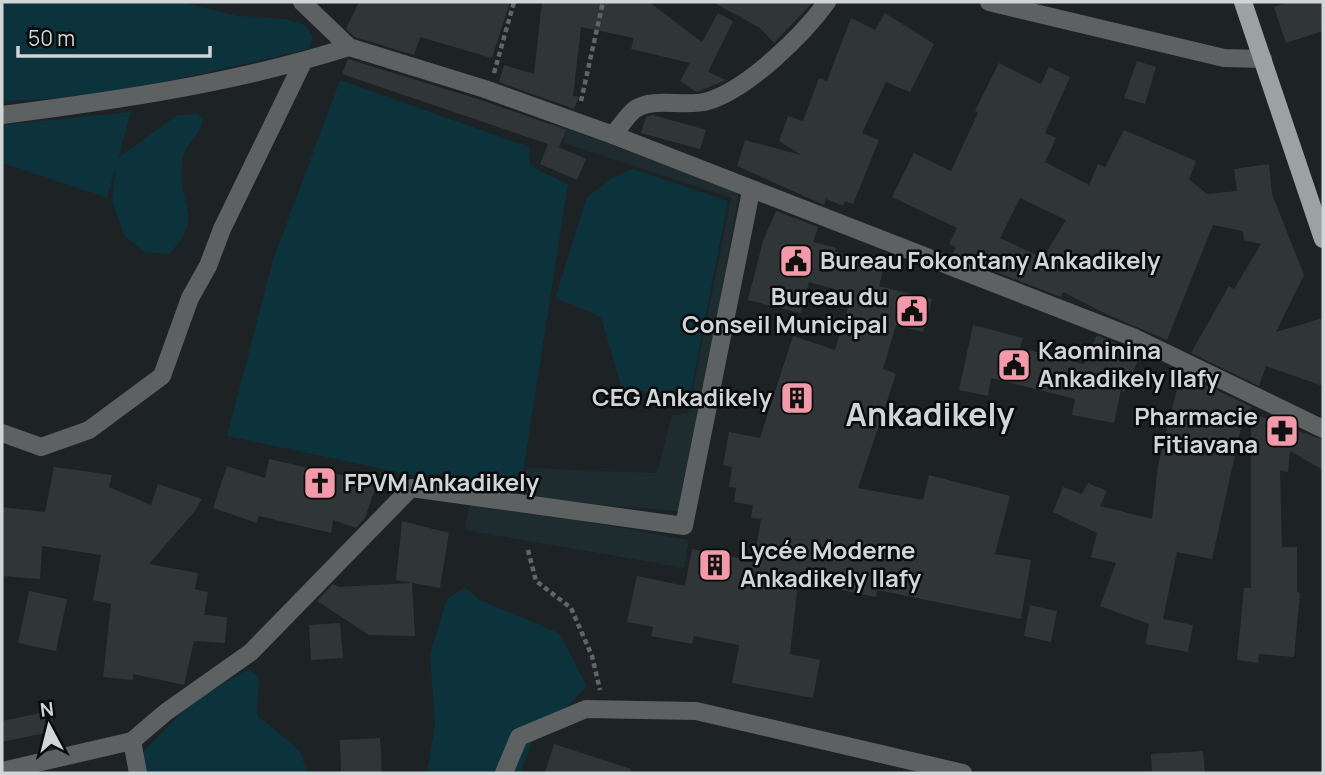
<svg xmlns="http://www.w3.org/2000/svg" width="1325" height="775" font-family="Manrope,sans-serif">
  <rect width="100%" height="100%" fill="#1d2224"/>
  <g fill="#1e2b2f">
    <polygon points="551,123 739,192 685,512 519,497 527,468 657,473 672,415 688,413 731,198 564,143 564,135 549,130"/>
    <polygon points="470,501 689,540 684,568 465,530"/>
  </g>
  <g fill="#0c323c">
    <path d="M2,2H181L238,16L286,19L305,25L313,36L309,49C208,72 105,100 2,101Z"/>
    <polygon points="340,80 529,147 530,166 568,184 521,485 437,474 415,476 227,436 273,260"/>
    <path d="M131,112L118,158L177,115L198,114L203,120C200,136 184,144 182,163C177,208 207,215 169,254L144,252L124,235L112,200L116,166L107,198L2,163V125Z"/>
    <polygon points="633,169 728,201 690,396 622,389 601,317 555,298 587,197 615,176"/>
    <polygon points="465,587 480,600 559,633 587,686 533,740 520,773 427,773 435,725 430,654 447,599"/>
    <polygon points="249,669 259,677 257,715 299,750 308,773 143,773 141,754 193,701"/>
  </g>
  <g fill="#303637" fill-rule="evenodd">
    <polygon points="359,2 510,2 492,58 420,37 414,55 355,37 346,29"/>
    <polygon points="542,2 649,2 702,42 718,13 733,21 708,72 726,80 697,92 680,81 690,63 631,49 634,38 581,27 573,96 579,97 574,109 499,82 504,65 534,74"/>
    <polygon points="713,2 813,2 774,43 760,28"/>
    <polygon points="1290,2 1323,2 1323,31 1286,43 1274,7"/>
    <polygon points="885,13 934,44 910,92 886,82 862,133 879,140 853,204 845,201 843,206 826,199 824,205 737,166 745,140 801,155 779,141 788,116 803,121 819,78 827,81 851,18 875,30"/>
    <polygon points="348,59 481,100 566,130 559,147 554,145 586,159 577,180 540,164 548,144 342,74"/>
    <polygon points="1137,61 1156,67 1145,104 1124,98"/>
    <path d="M999,63L1041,84L1049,67L1070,77L1045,133L1056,138L1045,162L1089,185L1098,164L1105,167L1124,130L1196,161L1189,179L1207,194L1237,191L1234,169L1269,164L1272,194L1304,275L1276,332L1323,318V386L1266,366L1259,386L1191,353L1229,286L1234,289L1261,244L1244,240L1243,231L1213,225L1167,340L1106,314L1063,292L1061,297L952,255L956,247L949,244L957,228L892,197L914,153L951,171L978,113L975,111ZM1020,198L1066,220L1043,258L1000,238Z"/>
    <polygon points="653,115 706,130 700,149 641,133 646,117"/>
    <polygon points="776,211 818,227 813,242 836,248 835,251 860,262 863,256 885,263 879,286 932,299 923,332 896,325 883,369 896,374 858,488 923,500 929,475 1010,496 995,554 1031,560 1021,619 877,590 876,597 841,590 842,582 799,574 790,654 820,660 813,698 732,683 739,645 694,636 692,644 651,636 653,627 627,622 637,576 685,586 692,549 754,561 761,519 751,518 753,505 734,502 736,488 729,487 732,467 723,465 729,432 760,438 793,336 835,350 852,294 809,282 801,313 748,300 763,241"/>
    <polygon points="973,325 1023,338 1020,348 1084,364 1097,335 1141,354 1124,392 1121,390 1114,423 1072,415 1075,399 991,378 988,396 959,390"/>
    <polygon points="1183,374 1252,407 1246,423 1242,423 1212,559 1177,552 1163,619 1193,625 1188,652 1145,644 1149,624 1100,606 1116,563 1091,557 1097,533 1053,512 1063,487 1082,494 1088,483 1107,491 1100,506 1152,519 1158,466 1177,389"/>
    <polygon points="1251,413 1323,440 1323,470 1290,451 1288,472 1280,470 1282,547 1297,547 1297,592 1300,593 1294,657 1259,654 1258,663 1237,660 1244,588 1251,588"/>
    <polygon points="269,459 377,483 365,518 356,528 333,520 331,533 259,516 257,523 213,508 227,466 265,478"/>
    <polygon points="54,467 112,475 109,487 151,505 158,484 202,499 194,512 149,564 198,573 195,589 208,592 204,615 227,617 225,643 194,641 184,685 133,674 133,680 103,677 111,604 93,600 101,555 42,546 40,579 2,576 2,507 45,512"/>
    <polygon points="402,521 449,533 440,588 396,580"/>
    <polygon points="412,583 415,636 369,635 317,601 333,584 339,587"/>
    <polygon points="29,591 67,599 56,651 18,643"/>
    <polygon points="1030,605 1057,611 1051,642 1024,636"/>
    <polygon points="340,623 343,658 311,660 309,625"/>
    <polygon points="50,711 55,731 2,742 2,721"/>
    <polygon points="380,738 382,773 341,773 340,740"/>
    <polygon points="554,744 631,769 630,773 545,773"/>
    <polygon points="1203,751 1205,773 1152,773 1151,754"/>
  </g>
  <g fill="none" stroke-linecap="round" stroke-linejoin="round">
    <g stroke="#606567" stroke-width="4.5" stroke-dasharray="5 3.5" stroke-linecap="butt">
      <polyline points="494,73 514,2"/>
      <polyline points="581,101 603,2"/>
      <polyline points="528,550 536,581 571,608 592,656 600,690"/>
    </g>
    <g stroke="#5e6162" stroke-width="18">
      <polyline points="302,2 349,47 485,89 613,135 1135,338 1323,429"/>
      <polyline points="989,2 1224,58 1263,59"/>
      <path d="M2,115C119,100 236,83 349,47"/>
      <path d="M613,135C620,127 626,117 634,110C653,96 686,108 708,101C748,89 803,35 827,2"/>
      <polyline points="2,433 41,447 89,430 162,376 190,298 208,266 222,229 303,62"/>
      <polyline points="132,741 138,773"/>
      <polyline points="2,771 132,741 166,712 251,652 411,488 684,526 751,191"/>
      <polyline points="504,773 519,737 586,709 696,711 963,773"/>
    </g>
    <polyline stroke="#9ca2a3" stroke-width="18" points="1243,2 1323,239"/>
  </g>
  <defs>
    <symbol id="civic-square" viewBox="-11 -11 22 22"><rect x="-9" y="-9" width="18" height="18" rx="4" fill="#f39aaa" stroke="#090b0c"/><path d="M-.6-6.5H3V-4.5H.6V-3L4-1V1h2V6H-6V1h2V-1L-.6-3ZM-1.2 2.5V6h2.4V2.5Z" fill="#111"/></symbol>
    <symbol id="building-square" viewBox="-11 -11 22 22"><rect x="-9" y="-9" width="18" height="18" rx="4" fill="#f39aaa" stroke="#090b0c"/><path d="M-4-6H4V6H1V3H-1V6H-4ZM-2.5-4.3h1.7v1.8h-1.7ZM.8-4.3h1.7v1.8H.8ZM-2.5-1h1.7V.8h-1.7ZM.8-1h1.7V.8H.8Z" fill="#111"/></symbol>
    <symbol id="pharmacy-square" viewBox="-11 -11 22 22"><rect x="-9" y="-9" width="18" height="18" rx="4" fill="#f39aaa" stroke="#090b0c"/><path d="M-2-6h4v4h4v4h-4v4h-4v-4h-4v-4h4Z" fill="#111"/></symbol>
    <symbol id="church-square" viewBox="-11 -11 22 22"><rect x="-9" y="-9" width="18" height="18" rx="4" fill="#f39aaa" stroke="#090b0c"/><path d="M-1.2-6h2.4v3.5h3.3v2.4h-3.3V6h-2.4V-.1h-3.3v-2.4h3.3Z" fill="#111"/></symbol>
  </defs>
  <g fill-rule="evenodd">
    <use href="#civic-square" x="777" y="242" width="38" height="38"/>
    <use href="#civic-square" x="893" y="292" width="38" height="38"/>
    <use href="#civic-square" x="995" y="346" width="38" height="38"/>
    <use href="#building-square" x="778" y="379" width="38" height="38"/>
    <use href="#pharmacy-square" x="1263" y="412" width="38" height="38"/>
    <use href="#church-square" x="301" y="464" width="38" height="38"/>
    <use href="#building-square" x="696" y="546" width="38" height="38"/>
  </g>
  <g text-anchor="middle" stroke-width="5" stroke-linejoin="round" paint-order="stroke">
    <g font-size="24" font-weight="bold" fill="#d1d5d6" stroke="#090b0c" text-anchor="start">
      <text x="820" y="269">Bureau Fokontany Ankadikely</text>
      <text x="888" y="305" text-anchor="end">Bureau du<tspan x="888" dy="28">Conseil Municipal</tspan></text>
      <text x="1038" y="359">Kaominina<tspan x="1038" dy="28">Ankadikely Ilafy</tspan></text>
      <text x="772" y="406" text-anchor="end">CEG Ankadikely</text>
      <text x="1258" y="425" text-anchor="end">Pharmacie<tspan x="1258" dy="28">Fitiavana</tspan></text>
      <text x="344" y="491">FPVM Ankadikely</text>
      <text x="740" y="559">Lycée Moderne<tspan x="740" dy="28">Ankadikely Ilafy</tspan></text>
    </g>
    <g font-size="32" font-weight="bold" fill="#d1d5d6" stroke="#090b0c">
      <text x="930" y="426">Ankadikely</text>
    </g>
  </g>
  <rect width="1325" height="775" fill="none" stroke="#d1d5d6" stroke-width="7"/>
  <g transform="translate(49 726) rotate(353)" stroke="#090b0c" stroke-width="5" paint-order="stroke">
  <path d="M0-5L12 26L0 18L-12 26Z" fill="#d1d5d6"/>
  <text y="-10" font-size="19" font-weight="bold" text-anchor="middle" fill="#d1d5d6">N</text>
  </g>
  <path d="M18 46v10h192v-10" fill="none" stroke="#d1d5d6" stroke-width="3.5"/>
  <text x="28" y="46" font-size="21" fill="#d1d5d6" stroke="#090b0c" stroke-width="5" paint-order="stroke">50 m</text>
</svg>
